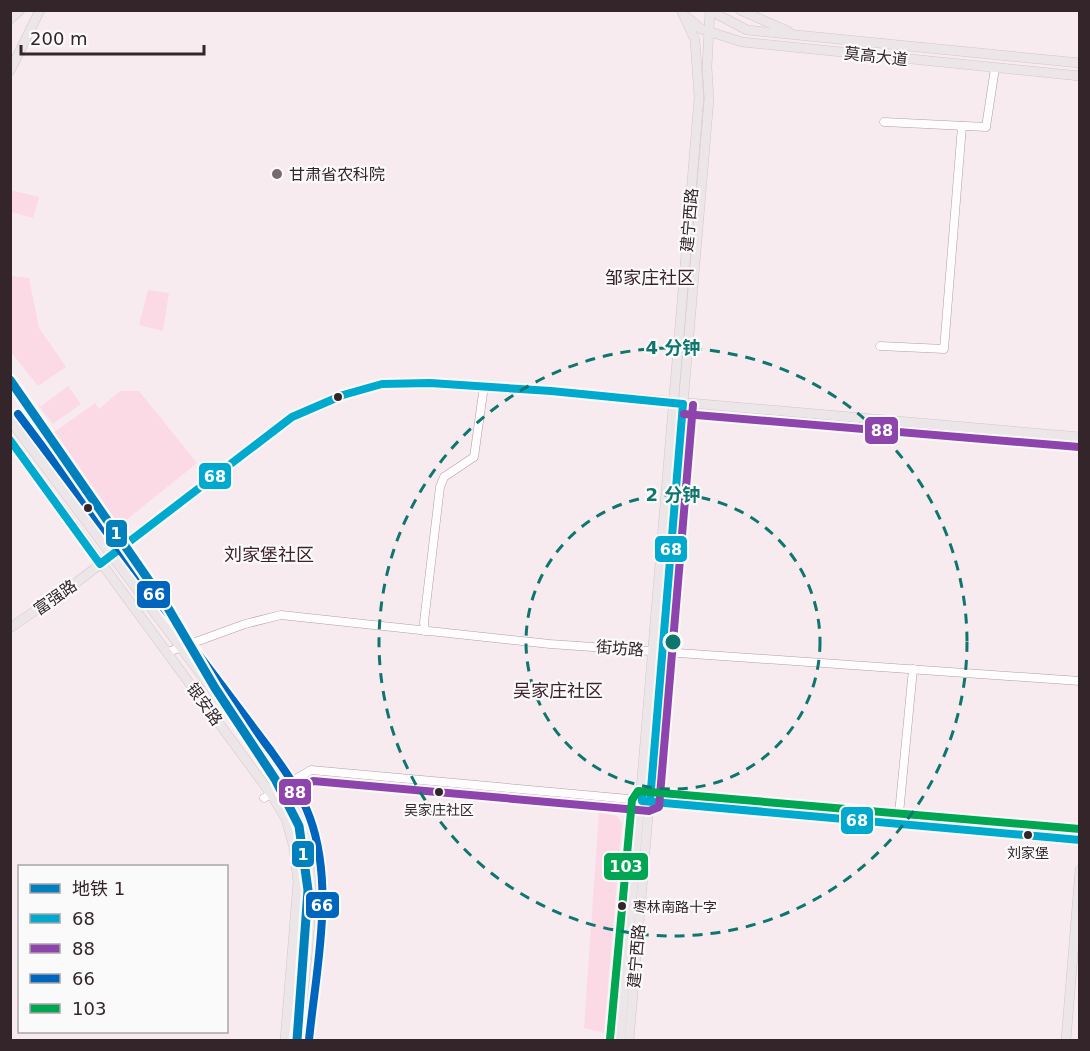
<svg xmlns="http://www.w3.org/2000/svg" width="1090" height="1051" font-family="'DejaVu Sans','Noto Sans SC',sans-serif">
  <rect width="100%" height="100%" fill="#f8ebef"/>
  <g fill="#fbdae5">
    <polygon points="10,190 39,197 33,218 11,212"/>
    <polygon points="11,276 29,278 39,328 66,367 38,386 11,352"/>
    <polygon points="148,290 169,293 163,331 139,325"/>
    <polygon points="68,386 81,404 53,424 40,407"/>
    <path d="M120,391H139L197,463L125,521C97,518 95,496 83,476C74,461 62,448 52,434L95,403L99,409Z"/>
    <polygon points="599,812 617,816 622,824 604,1033 584,1028"/>
  </g>
  <g fill="none" stroke-linecap="round" stroke-linejoin="round">
    <defs>
      <g id="minor">
        <polyline points="884,122 986,127 995,68"/>
        <polyline points="880,346 944,349 962,126"/>
        <polyline points="39,459 51,451"/>
        <polyline points="425,631 424,622 440,487 444,477 474,457 484,386"/>
        <polyline points="168,652 245,624 281,615 550,644 1080,681"/>
        <polyline points="264,798 311,770 1080,840"/>
        <polyline points="898,824 913,669"/>
      </g>
      <g id="major">
        <polyline points="709,10 747,30 1080,63"/>
        <polyline points="740,10 788,31"/>
        <polyline points="687,17 701,29 742,42 1080,76"/>
        <polyline points="10,19 20,10"/>
        <polyline points="10,71 40,10"/>
        <path d="M10,420L263,757C278,780 295,802 303,829C321,885 303,981 298,1040"/>
        <polyline points="10,439 271,794 286,819 294,848 298,882 285,1040"/>
        <polyline points="10,628 77,582 292,417 343,395 382,384 430,383 551,391 1080,437"/>
        <polyline points="620,1040 699,98 695,40 682,12"/>
        <polyline points="629,1040 709,99 707,67 710,11"/>
        <polyline points="1066,1040 1080,870"/>
      </g>
    </defs>
    <use href="#minor" stroke="#ada1a5" stroke-width="9"/>
    <use href="#major" stroke="#d0c8cb" stroke-width="10"/>
    <use href="#minor" stroke="#fefcfd" stroke-width="8"/>
    <use href="#major" stroke="#ede6e8" stroke-width="9"/>
    <defs>
      <g id="bus-1">
        <polyline points="10,440 100,564 292,417 343,395 382,384 430,383 551,391 683,404 650,801"/>
        <polyline points="642,793 642,801 1080,840"/>
      </g>
      <g id="bus-2">
        <polyline points="684,414 1079,447"/>
        <path d="M295,1040C301,968 324,862 285,798L313,781L649,811L659,807L693,405"/>
      </g>
      <path id="bus-3" d="M18,414L271,751C286,772 301,793 310,818C335,887 316,969 309,1040"/>
      <polyline id="bus-4" points="610,1039 632,800 638,791 1080,829"/>
    </defs>
    <use href="#bus-1" stroke="#fafafa" stroke-width="12"/>
    <use href="#bus-2" stroke="#fafafa" stroke-width="12"/>
    <use href="#bus-3" stroke="#fafafa" stroke-width="12"/>
    <use href="#bus-4" stroke="#fafafa" stroke-width="12"/>
    <use href="#bus-1" stroke="#00a9ce" stroke-width="8"/>
    <use href="#bus-2" stroke="#8e44ad" stroke-width="8"/>
    <use href="#bus-3" stroke="#0065bd" stroke-width="8"/>
    <use href="#bus-4" stroke="#00a651" stroke-width="8"/>
    <defs>
      <polyline id="metro-1" points="10,380 168,608 215,688 275,779 299,826 308,890 297,1040"/>
    </defs>
    <use href="#metro-1" stroke="#fafafa" stroke-width="14"/>
    <use href="#metro-1" stroke="#0080bc" stroke-width="9"/>
  </g>
  <g fill="none" stroke="#0f766e" stroke-width="3" stroke-dasharray="10 8">
    <circle cx="673" cy="642" r="147"/>
    <circle cx="673" cy="642" r="294"/>
  </g>
  <circle fill="#796a6f" stroke="#fafafa" stroke-width="2" cx="277" cy="174" r="6"/>
  <g fill="#34252a" stroke="#fafafa" stroke-width="2">
    <circle cx="338" cy="397" r="5"/>
    <circle cx="88" cy="508" r="5"/>
    <circle cx="439" cy="792" r="5"/>
    <circle cx="1028" cy="835" r="5"/>
    <circle cx="622" cy="906" r="5"/>
  </g>
  <g text-anchor="middle" stroke-width="4.5" stroke-linejoin="round" paint-order="stroke">
    <g font-size="14" fill="#34252a" stroke="#fafafa">
      <text x="439" y="815">吴家庄社区</text>
      <text x="1028" y="858">刘家堡</text>
      <text x="633" y="912" text-anchor="start">枣林南路十字</text>
    </g>
    <g font-size="16" fill="#34252a" stroke="#fafafa">
      <text transform="translate(876 56) rotate(6)" y="6">莫高大道</text>
      <text transform="translate(689 220) rotate(-85)" y="6">建宁西路</text>
      <text transform="translate(55 597) rotate(-35)" y="6">富强路</text>
      <text transform="translate(620 648) rotate(4)" y="6">街坊路</text>
      <text transform="translate(205 704) rotate(54)" y="6">银安路</text>
      <text transform="translate(636 956) rotate(-85)" y="6">建宁西路</text>
    </g>
    <g font-size="16" fill="#34252a" stroke="#fafafa" text-anchor="start">
      <text x="289" y="180">甘肃省农科院</text>
    </g>
    <g font-size="18" fill="#3f212d" stroke="#fafafa">
      <text x="650" y="284">邹家庄社区</text>
      <text x="269" y="561">刘家堡社区</text>
      <text x="558" y="697">吴家庄社区</text>
    </g>
  </g>
  <circle cx="673" cy="642" r="9" fill="#0f766e" stroke="#fafafa" stroke-width="3"/>
  <g font-size="18" text-anchor="middle" font-weight="bold" fill="#0f766e" stroke="#fafafa" stroke-width="4.5" stroke-linejoin="round" paint-order="stroke">
    <text x="673" y="354">4 分钟</text>
    <text x="673" y="501">2 分钟</text>
  </g>
  <g stroke="#fafafa" stroke-width="2">
    <rect x="864" y="416" width="35" height="29" rx="6" fill="#8e44ad"/>
    <rect x="198" y="462" width="34" height="28" rx="6" fill="#00a9ce"/>
    <rect x="105" y="519" width="23" height="29" rx="6" fill="#0080bc"/>
    <rect x="654" y="535" width="34" height="28" rx="6" fill="#00a9ce"/>
    <rect x="136" y="580" width="35" height="29" rx="6" fill="#0065bd"/>
    <rect x="278" y="778" width="34" height="28" rx="6" fill="#8e44ad"/>
    <rect x="840" y="806" width="34" height="29" rx="6" fill="#00a9ce"/>
    <rect x="291" y="840" width="24" height="28" rx="6" fill="#0080bc"/>
    <rect x="603" y="852" width="46" height="29" rx="6" fill="#00a651"/>
    <rect x="305" y="891" width="35" height="28" rx="6" fill="#0065bd"/>
  </g>
  <g font-size="16" text-anchor="middle" font-weight="bold" fill="#fff">
    <text x="882" y="436">88</text>
    <text x="215" y="482">68</text>
    <text x="116" y="539">1</text>
    <text x="671" y="555">68</text>
    <text x="154" y="600">66</text>
    <text x="295" y="798">88</text>
    <text x="857" y="826">68</text>
    <text x="303" y="860">1</text>
    <text x="626" y="872">103</text>
    <text x="322" y="911">66</text>
  </g>
  <rect width="1090" height="1051" fill="none" stroke="#34252a" stroke-width="24"/>
  <rect x="18" y="865" width="210" height="168" fill="#fafafa" stroke="#aba5a7" stroke-width="1.5"/>
  <rect x="30" y="884" width="30" height="9" fill="#0080bc" stroke="#aba5a7" stroke-width="1.5"/>
  <text x="72" y="895" font-size="18" fill="#34252a">地铁 1</text>
  <rect x="30" y="914" width="30" height="9" fill="#00a9ce" stroke="#aba5a7" stroke-width="1.5"/>
  <text x="72" y="925" font-size="18" fill="#34252a">68</text>
  <rect x="30" y="944" width="30" height="9" fill="#8e44ad" stroke="#aba5a7" stroke-width="1.5"/>
  <text x="72" y="955" font-size="18" fill="#34252a">88</text>
  <rect x="30" y="974" width="30" height="9" fill="#0065bd" stroke="#aba5a7" stroke-width="1.5"/>
  <text x="72" y="985" font-size="18" fill="#34252a">66</text>
  <rect x="30" y="1004" width="30" height="9" fill="#00a651" stroke="#aba5a7" stroke-width="1.5"/>
  <text x="72" y="1015" font-size="18" fill="#34252a">103</text>
  <path d="M21 45v9h183v-9" fill="none" stroke="#34252a" stroke-width="3"/>
  <text x="30" y="45" font-size="18" fill="#34252a" stroke="#fafafa" stroke-width="4.5" paint-order="stroke">200 m</text>
</svg>
